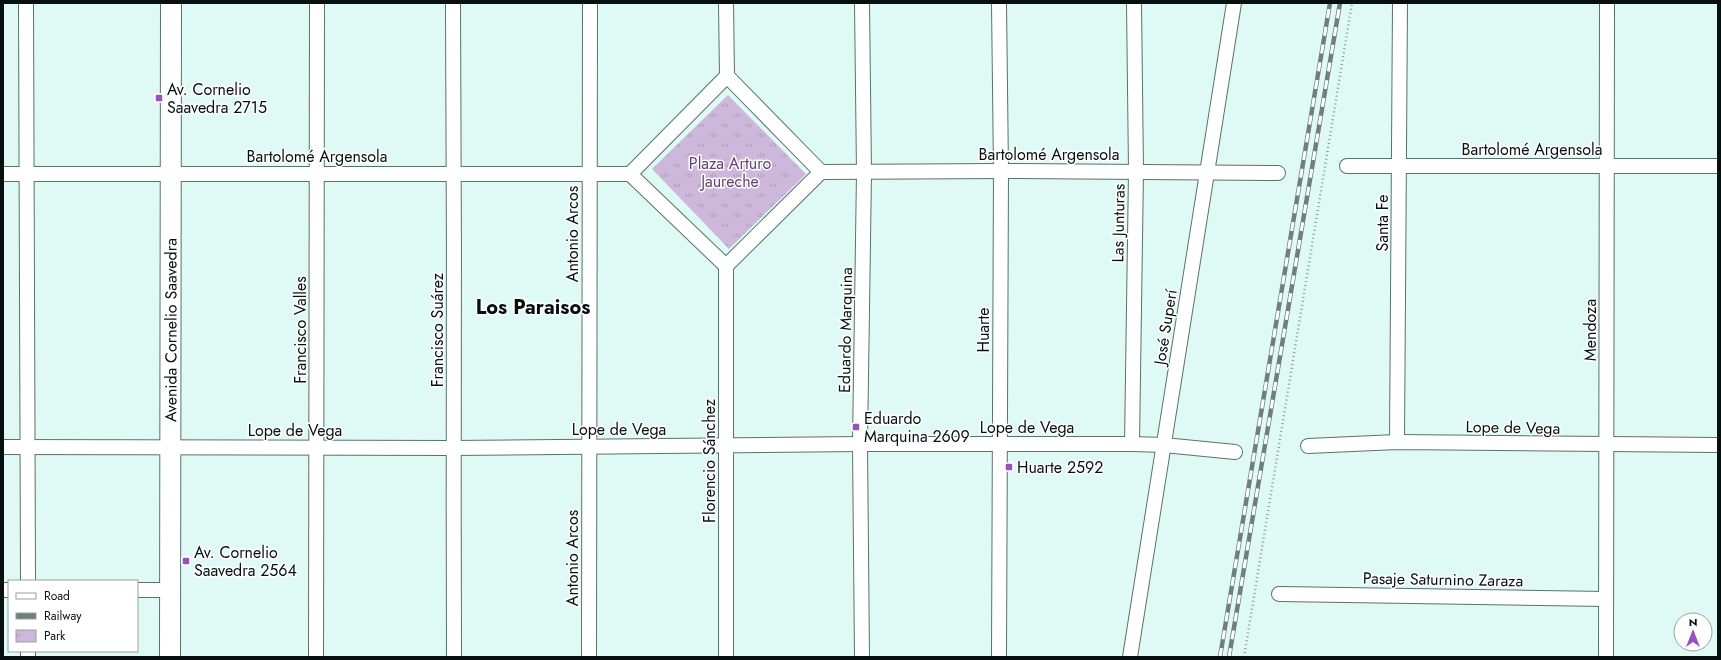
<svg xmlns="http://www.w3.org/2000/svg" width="1721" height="660" font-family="Jost,sans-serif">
  <defs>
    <pattern id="park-tufts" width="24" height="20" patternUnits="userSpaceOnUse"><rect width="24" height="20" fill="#cdb8db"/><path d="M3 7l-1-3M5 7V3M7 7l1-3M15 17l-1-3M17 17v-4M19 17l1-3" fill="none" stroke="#af9dbb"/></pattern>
  </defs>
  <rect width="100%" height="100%" fill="#dffaf5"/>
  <polygon fill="url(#park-tufts)" points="728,95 806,174 729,249 652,169"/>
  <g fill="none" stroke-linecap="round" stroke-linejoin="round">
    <defs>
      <g id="minor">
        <polyline points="26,3 28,581"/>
        <path d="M453,3C455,221 453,439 454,657"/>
        <polyline points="726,3 727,76 821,172"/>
        <polyline points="999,3 1001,171 999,657"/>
        <polyline points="1347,166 1718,166"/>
        <polyline points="821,172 1001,171 1278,173"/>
        <polyline points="3,174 630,174"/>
        <polyline points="630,174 727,76"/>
        <polyline points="630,174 726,266"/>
        <polyline points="1397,442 1400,3"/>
        <polyline points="1132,444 1136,171 1134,3"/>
        <polyline points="1308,446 1397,442 1718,445"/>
        <polyline points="3,447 453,448 860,444 1132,444 1164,445 1235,452"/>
        <polyline points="3,590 9,590"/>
        <polyline points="137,590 170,590"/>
        <polyline points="1279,594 1606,599"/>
        <polyline points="28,657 28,651"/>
        <polyline points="316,657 317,3"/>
        <polyline points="589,657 590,3"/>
        <polyline points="726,657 726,266 821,172"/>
        <polyline points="862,657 860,444 864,173 862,3"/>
        <polyline points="1130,657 1234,3"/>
        <polyline points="1606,657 1607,3"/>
      </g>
      <g id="secondary">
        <path id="s1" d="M170,657L171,3"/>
      </g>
    </defs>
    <use href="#minor" stroke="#5a716e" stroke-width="16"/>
    <use href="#secondary" stroke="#5a716e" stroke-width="22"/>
    <polyline stroke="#899d9a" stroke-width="2.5" stroke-dasharray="1 3" stroke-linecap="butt" points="1244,657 1352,3"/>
    <use href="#minor" stroke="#fff" stroke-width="14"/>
    <use href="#secondary" stroke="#fff" stroke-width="20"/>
    <defs>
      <g id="rail">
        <polyline points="1220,657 1330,3"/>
        <polyline points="1229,657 1340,3"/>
      </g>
    </defs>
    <use href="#rail" stroke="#6e807d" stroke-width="4.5"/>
    <use href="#rail" stroke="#fff" stroke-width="3" stroke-dasharray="9" stroke-linecap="butt"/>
  </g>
  <g fill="#9a4fc1" stroke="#fff" stroke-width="1.5">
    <rect x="155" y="94" width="8" height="8" rx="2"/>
    <rect x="852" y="423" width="8" height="8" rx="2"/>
    <rect x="1005" y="463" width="8" height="8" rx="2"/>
    <rect x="182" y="557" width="8" height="8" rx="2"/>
  </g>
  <g text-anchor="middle" stroke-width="3" stroke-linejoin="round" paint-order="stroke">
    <g font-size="16" fill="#07100f" stroke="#fff" text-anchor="start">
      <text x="167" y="95">Av. Cornelio<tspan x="167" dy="18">Saavedra 2715</tspan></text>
      <text x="864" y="424">Eduardo<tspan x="864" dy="18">Marquina 2609</tspan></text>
      <text x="1017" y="473">Huarte 2592</text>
      <text x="194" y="558">Av. Cornelio<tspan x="194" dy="18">Saavedra 2564</tspan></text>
    </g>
    <g font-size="16" fill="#07100f" stroke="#fff">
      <text x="1532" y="155">Bartolomé Argensola</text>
      <text x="1049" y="160">Bartolomé Argensola</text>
      <text x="317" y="162">Bartolomé Argensola</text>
      <text transform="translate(1118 223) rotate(-89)" y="6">Las Junturas</text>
      <text transform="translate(1382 223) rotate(-90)" y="6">Santa Fe</text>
      <text transform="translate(572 234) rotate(-90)" y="6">Antonio Arcos</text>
      <text transform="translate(1165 327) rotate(-81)" y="6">José Superí</text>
      <text dy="6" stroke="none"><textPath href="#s1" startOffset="327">Avenida Cornelio Saavedra</textPath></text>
      <text transform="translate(300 330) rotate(-90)" y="6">Francisco Valles</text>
      <text transform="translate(437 330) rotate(-90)" y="6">Francisco Suárez</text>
      <text transform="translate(845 330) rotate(-89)" y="6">Eduardo Marquina</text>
      <text transform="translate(983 330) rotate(-90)" y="6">Huarte</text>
      <text transform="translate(1590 330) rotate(-90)" y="6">Mendoza</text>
      <text x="1027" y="433">Lope de Vega</text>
      <text transform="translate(1513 427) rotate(1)" y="6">Lope de Vega</text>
      <text x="619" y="435">Lope de Vega</text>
      <text x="295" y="436">Lope de Vega</text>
      <text transform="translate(709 461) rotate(-90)" y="6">Florencio Sánchez</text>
      <text transform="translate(572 558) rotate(-90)" y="6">Antonio Arcos</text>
      <text transform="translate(1443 579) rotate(1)" y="6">Pasaje Saturnino Zaraza</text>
    </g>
    <g font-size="16" fill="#634175" stroke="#fff">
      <text x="730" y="169">Plaza Arturo<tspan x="730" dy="18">Jaureche</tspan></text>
    </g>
    <g font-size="20" font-weight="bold" fill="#07100f" stroke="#fff">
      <text x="533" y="314">Los Paraisos</text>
    </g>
  </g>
  <rect width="1721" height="660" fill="none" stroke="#07100f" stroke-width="8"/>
  <rect x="8" y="580" width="130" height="72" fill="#ffffff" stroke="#9c9f9f"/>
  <rect x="16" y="593" width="20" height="6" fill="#ffffff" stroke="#9c9f9f"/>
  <text x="44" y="600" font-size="12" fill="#07100f">Road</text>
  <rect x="16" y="613" width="20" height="6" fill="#6e807d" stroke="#9c9f9f"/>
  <text x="44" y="620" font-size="12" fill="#07100f">Railway</text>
  <rect x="16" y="630" width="20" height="12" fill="url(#park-tufts)" stroke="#9c9f9f"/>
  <text x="44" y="640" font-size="12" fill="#07100f">Park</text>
  <g transform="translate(1693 632)"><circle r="19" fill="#ffffff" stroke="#9c9f9f"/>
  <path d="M0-3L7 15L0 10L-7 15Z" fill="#9a4fc1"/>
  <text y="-6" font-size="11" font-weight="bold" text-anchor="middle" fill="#07100f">N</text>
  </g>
</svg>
